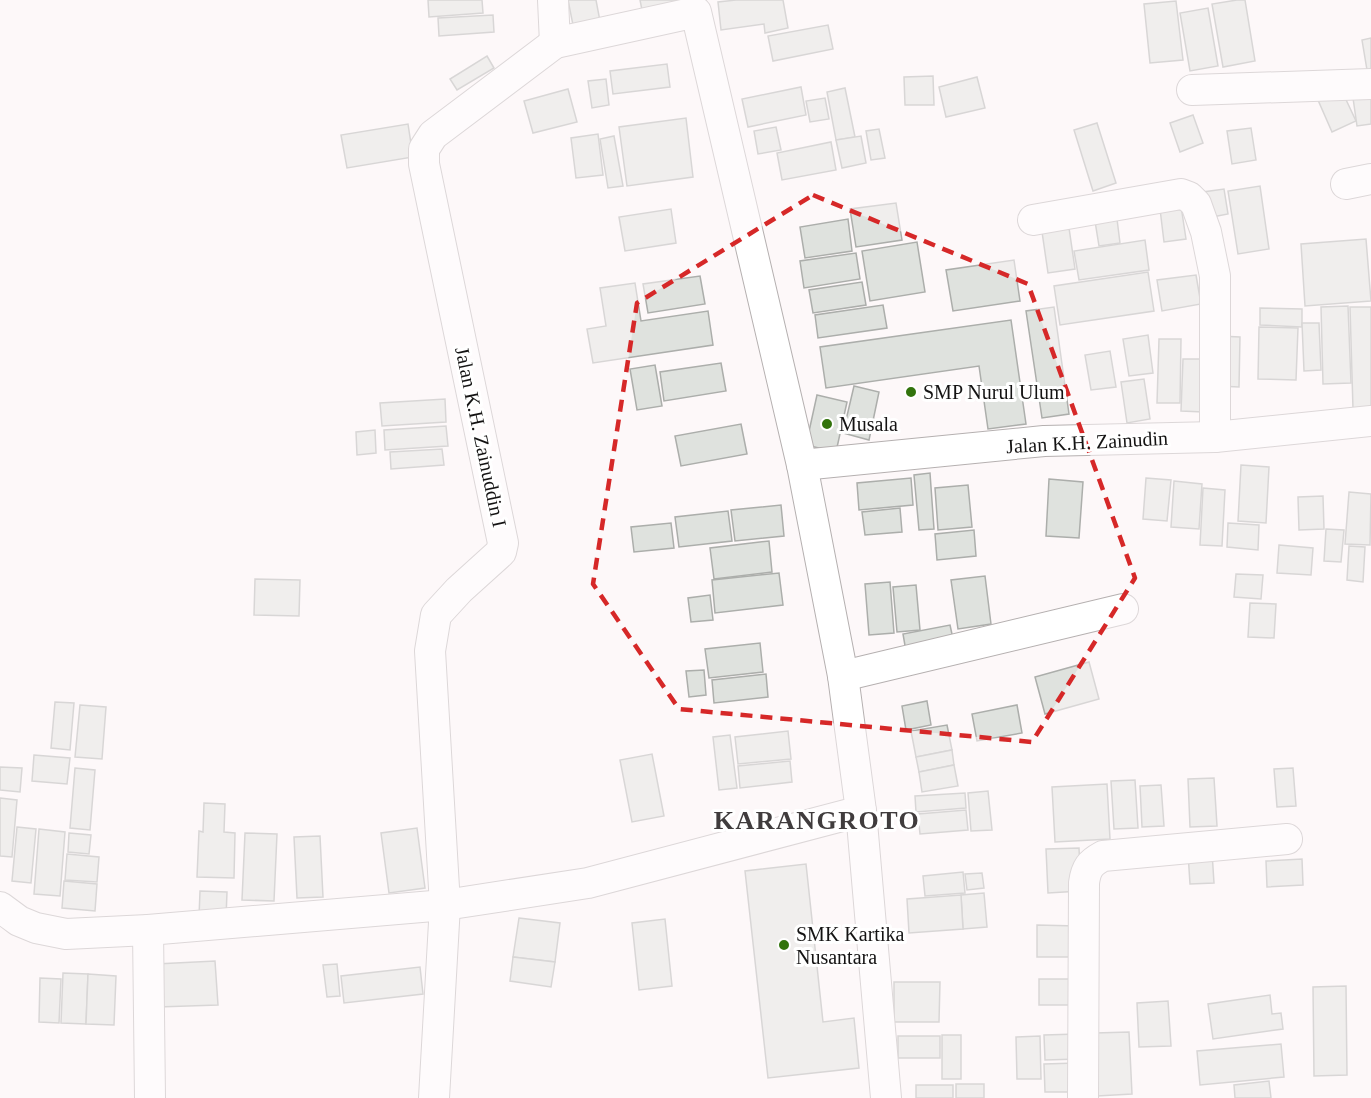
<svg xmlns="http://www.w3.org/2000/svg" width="1371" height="1098" font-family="'Times New Roman',serif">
  <rect width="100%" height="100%" fill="#fdf8f9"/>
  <g fill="#dfe2de" stroke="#acaeab" stroke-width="1.5">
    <polygon points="428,0 482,0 483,13 429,17"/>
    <polygon points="568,0 596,0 600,21 573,25"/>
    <polygon points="640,0 687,0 642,10"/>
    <polygon points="736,0 783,0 788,28 765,33 764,24 721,30 718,2"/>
    <polygon points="1237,0 1245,0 1255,61 1223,67 1212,4"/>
    <polygon points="1176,1 1183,60 1150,63 1144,4"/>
    <polygon points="1208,8 1218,66 1190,71 1180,13"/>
    <polygon points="493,15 494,32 439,36 438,18"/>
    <polygon points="828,25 833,49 773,61 768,36"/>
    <polygon points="1371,38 1371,81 1369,82 1362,40"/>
    <polygon points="487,56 494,68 457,90 450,79"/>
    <polygon points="667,64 670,87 613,94 610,71"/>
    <polygon points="933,76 934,105 905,105 904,77"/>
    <polygon points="977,77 985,108 946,117 939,87"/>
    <polygon points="606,79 609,105 592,108 588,81"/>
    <polygon points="801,87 806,115 748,127 742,99"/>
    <polygon points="845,88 855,137 836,140 827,92"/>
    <polygon points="1371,88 1371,124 1357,126 1352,91"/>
    <polygon points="568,89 577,122 533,133 524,101"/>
    <polygon points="1341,89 1356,121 1332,132 1318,100"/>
    <polygon points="825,98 829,119 810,122 806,101"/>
    <polygon points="1193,115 1203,143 1180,152 1170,123"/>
    <polygon points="686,118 693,177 627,186 619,127"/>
    <polygon points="1097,123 1116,183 1093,191 1074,130"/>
    <polygon points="408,124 413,157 347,168 341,135"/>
    <polygon points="776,127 781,150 758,154 754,131"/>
    <polygon points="1251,128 1256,160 1232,164 1227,131"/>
    <polygon points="879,129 885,158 871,160 866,131"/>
    <polygon points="598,134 603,175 576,178 571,138"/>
    <polygon points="614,136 623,186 608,188 600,139"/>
    <polygon points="861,136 866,163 842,168 836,140"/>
    <polygon points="831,142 836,170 782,180 777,153"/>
    <polygon points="1260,186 1269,249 1238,254 1228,191"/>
    <polygon points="1224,189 1228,214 1207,218 1203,192"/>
    <polygon points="896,203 902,240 856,247 850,209"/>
    <polygon points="1181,206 1186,239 1164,242 1160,209"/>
    <polygon points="671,209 676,243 625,251 619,217"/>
    <polygon points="1116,211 1120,243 1099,246 1094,215"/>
    <polygon points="848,219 852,251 805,258 800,227"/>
    <polygon points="1068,221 1075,269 1048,273 1041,225"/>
    <polygon points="1366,239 1371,301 1305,306 1301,244"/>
    <polygon points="1145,240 1149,270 1079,280 1074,251"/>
    <polygon points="917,242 925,292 870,301 862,251"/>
    <polygon points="856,253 860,279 804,288 800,261"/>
    <polygon points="1014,260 1020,301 953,311 946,270"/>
    <polygon points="1148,272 1154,311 1060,325 1054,286"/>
    <polygon points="1196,275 1201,304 1162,311 1157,280"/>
    <polygon points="700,276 705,304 648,313 643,284"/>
    <polygon points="862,282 866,305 813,313 809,290"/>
    <polygon points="635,283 641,321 708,311 713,345 593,363 587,329 606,326 600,288"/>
    <polygon points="883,305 887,328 818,338 815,315"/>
    <polygon points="1348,306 1351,383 1323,384 1321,307"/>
    <polygon points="1054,307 1069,414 1042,418 1026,311"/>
    <polygon points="1350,307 1371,307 1371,409 1353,409"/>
    <polygon points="1260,308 1302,309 1302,327 1260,325"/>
    <polygon points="1011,320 1026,424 988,429 979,366 826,388 820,347"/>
    <polygon points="1302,323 1319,323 1321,370 1304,371"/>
    <polygon points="1259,327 1298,328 1296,380 1258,379"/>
    <polygon points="1148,335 1153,373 1129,376 1123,339"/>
    <polygon points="1219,336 1240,337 1239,387 1218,386"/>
    <polygon points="1159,339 1181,339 1180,403 1157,403"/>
    <polygon points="1110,351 1116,387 1091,390 1085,355"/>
    <polygon points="1183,359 1204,359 1203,412 1181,411"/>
    <polygon points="721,363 726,391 664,401 660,372"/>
    <polygon points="655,365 662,406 637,410 630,369"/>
    <polygon points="1144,379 1150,419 1127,423 1121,382"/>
    <polygon points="854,386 879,392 869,440 843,433"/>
    <polygon points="817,395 847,402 836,452 806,445"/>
    <polygon points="445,399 446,422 382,426 380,403"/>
    <polygon points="741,424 747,454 681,466 675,436"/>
    <polygon points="446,426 448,446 385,450 384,430"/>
    <polygon points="375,430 376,453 357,455 356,432"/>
    <polygon points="442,449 444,465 391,469 390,452"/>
    <polygon points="1241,465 1269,467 1266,523 1238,521"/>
    <polygon points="930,473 934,529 919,530 914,475"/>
    <polygon points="911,478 913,505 859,510 857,483"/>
    <polygon points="1146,478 1171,480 1167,521 1143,519"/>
    <polygon points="1049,479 1083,482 1079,538 1046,536"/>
    <polygon points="1174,481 1202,484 1199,529 1171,527"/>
    <polygon points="968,485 972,527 938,530 935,488"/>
    <polygon points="1203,488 1225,490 1222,546 1200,545"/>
    <polygon points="1349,492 1371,494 1370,545 1345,544"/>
    <polygon points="1323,496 1324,529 1299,530 1298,497"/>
    <polygon points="781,505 784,536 735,541 731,510"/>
    <polygon points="900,508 902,532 865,535 862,512"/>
    <polygon points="728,511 732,541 679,547 675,517"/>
    <polygon points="671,523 674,548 634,552 631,527"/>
    <polygon points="1228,523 1259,525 1258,550 1227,547"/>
    <polygon points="1326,529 1344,530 1341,562 1324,561"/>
    <polygon points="974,530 976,556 937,560 935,534"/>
    <polygon points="769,541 772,572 714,579 710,548"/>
    <polygon points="1279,545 1313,548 1311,575 1277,573"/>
    <polygon points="1349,546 1365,547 1363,582 1347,580"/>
    <polygon points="779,573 783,605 715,613 712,580"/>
    <polygon points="1236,574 1263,575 1261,599 1234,597"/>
    <polygon points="985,576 991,624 958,629 951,580"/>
    <polygon points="255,579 300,580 299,616 254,615"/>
    <polygon points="890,582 894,633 869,635 865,584"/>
    <polygon points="916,585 920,630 897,632 893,587"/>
    <polygon points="710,595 713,620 691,622 688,598"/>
    <polygon points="1250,603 1276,604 1274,638 1248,637"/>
    <polygon points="950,625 955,648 907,657 903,634"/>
    <polygon points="760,643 763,672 709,678 705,649"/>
    <polygon points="1089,662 1099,699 1045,714 1035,677"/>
    <polygon points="704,670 706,695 689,697 686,671"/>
    <polygon points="766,674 768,697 714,703 712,680"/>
    <polygon points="927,701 931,725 906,730 902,706"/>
    <polygon points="55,702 74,703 70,750 51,748"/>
    <polygon points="80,705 106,707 102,759 75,757"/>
    <polygon points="1017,705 1022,733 977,741 972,714"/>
    <polygon points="947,725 952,750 916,757 911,731"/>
    <polygon points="788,731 791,759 738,764 735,737"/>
    <polygon points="730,735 737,788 719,790 713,737"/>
    <polygon points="952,750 954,765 919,772 916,757"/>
    <polygon points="652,754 664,816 632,822 620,760"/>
    <polygon points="34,755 70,758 67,784 32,781"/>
    <polygon points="790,761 792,782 740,788 738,766"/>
    <polygon points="954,765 958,786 922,792 919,772"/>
    <polygon points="0,767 22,768 20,792 0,790"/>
    <polygon points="75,768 95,770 90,830 70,828"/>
    <polygon points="1293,768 1296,806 1277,807 1274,769"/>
    <polygon points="1214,778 1217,826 1190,827 1188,779"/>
    <polygon points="1135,780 1138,828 1114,829 1111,781"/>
    <polygon points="1107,784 1110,839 1055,842 1052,787"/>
    <polygon points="1161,785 1164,826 1142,827 1140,786"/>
    <polygon points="988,791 992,830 971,831 968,793"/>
    <polygon points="965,793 966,808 916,812 915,796"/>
    <polygon points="0,798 17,800 12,857 0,856"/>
    <polygon points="204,803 225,804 224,832 235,833 234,878 197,877 199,831 203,832"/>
    <polygon points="966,810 968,830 920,834 918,814"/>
    <polygon points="17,827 36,829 31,883 12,881"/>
    <polygon points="417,828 425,888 389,893 381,833"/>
    <polygon points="39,829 65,832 60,896 34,894"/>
    <polygon points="69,833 91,835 89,854 68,852"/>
    <polygon points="245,833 277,834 274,901 242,900"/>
    <polygon points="320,836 323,897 297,898 294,837"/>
    <polygon points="1079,848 1081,891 1048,893 1046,849"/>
    <polygon points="1212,852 1214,883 1190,884 1188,853"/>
    <polygon points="67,854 99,857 97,882 65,880"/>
    <polygon points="1302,859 1303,885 1267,887 1266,861"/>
    <polygon points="806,864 823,1022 854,1018 859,1068 768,1078 745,871"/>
    <polygon points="963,872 965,893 925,896 923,876"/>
    <polygon points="982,873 984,888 967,890 965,874"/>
    <polygon points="64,881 97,884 95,911 62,908"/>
    <polygon points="200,891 227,892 226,918 199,917"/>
    <polygon points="984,893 987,927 963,929 961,895"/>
    <polygon points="961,895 963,929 909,933 907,899"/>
    <polygon points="519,918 560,923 555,962 513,957"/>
    <polygon points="665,919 672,986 639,990 632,923"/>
    <polygon points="1037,925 1077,926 1077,957 1037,957"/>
    <polygon points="513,957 555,962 551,987 510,981"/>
    <polygon points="215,961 218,1005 158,1007 156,964"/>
    <polygon points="337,964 340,996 327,997 323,965"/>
    <polygon points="420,967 423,994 344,1003 341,976"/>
    <polygon points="63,973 88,974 86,1024 61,1023"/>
    <polygon points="88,974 116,976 114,1025 86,1024"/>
    <polygon points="40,978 61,979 59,1023 39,1022"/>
    <rect x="1039" y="979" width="40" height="26"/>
    <polygon points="894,982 940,982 939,1022 894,1022"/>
    <polygon points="1346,986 1347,1075 1314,1076 1313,987"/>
    <polygon points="1270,995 1272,1014 1281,1013 1283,1029 1213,1039 1208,1004"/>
    <polygon points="1168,1001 1171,1046 1139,1047 1137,1003"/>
    <polygon points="1129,1032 1132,1094 1097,1096 1095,1033"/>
    <polygon points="1077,1034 1079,1059 1045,1060 1044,1035"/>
    <rect x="942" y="1035" width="19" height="44"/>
    <rect x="898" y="1036" width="42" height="22"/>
    <polygon points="1040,1036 1041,1079 1017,1079 1016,1037"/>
    <polygon points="1281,1044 1284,1077 1200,1085 1197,1051"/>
    <polygon points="1076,1063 1077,1092 1045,1092 1044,1064"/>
    <polygon points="1269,1081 1271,1098 1235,1098 1234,1085"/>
    <rect x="956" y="1084" width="28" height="14"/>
    <rect x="916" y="1085" width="37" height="13"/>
  </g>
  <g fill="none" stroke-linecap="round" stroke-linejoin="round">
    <defs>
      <g id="minor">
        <polyline points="1192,90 1371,84"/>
        <polyline points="1346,184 1371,179"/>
        <polyline points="1033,220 1181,194 1189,197 1196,204 1206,232 1215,276 1215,437"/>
        <polyline points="802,465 1044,441 1215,437 1371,421"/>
        <polyline points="843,676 1123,609"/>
        <polyline points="861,811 886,1098"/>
        <polyline points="0,907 19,921 36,928 66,934 148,930 445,905 588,883 861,811 843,676 802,465 696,12 555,43 553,0"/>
        <polyline points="148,930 150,1098"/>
        <polyline points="434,1098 445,905 430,651 436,615 459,590 501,552 503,543 424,164 424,149 433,135 555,43"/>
        <path d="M1083,1098L1084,883C1086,868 1090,863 1103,856L1287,839"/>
      </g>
    </defs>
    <use href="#minor" stroke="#b5b0b0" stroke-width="32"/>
    <use href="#minor" stroke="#fff" stroke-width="30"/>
  </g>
  <path d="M0 0H1371V1098H0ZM813,195L1028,284L1135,578L1032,742L679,709L593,584L637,303Z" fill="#fdf8f9" fill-opacity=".55" fill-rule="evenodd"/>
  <path fill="none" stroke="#d62828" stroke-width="4.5" stroke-dasharray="12 8" stroke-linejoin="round" d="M813,195L1028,284L1135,578L1032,742L679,709L593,584L637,303Z"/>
  <g fill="#32730c" stroke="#fff" stroke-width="2">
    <circle cx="911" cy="392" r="6"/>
    <circle cx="827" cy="424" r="6"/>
    <circle cx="784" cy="945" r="6"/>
  </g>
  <g text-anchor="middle" stroke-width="6" stroke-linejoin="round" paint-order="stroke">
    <g font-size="20" fill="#141313" stroke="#fff" text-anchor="start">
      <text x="923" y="399">SMP Nurul Ulum</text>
      <text x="839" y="431">Musala</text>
      <text x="796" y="941">SMK Kartika<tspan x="796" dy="23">Nusantara</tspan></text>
    </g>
    <g font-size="20" fill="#141313" stroke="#fff">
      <text transform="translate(481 437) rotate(78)" y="7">Jalan K.H. Zainuddin I</text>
      <text transform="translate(1087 442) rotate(-3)" y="7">Jalan K.H. Zainudin</text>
    </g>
    <g font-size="26" font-weight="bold" letter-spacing="1.5" fill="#403c3d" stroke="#fff">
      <text x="817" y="829">KARANGROTO</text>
    </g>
  </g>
</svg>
